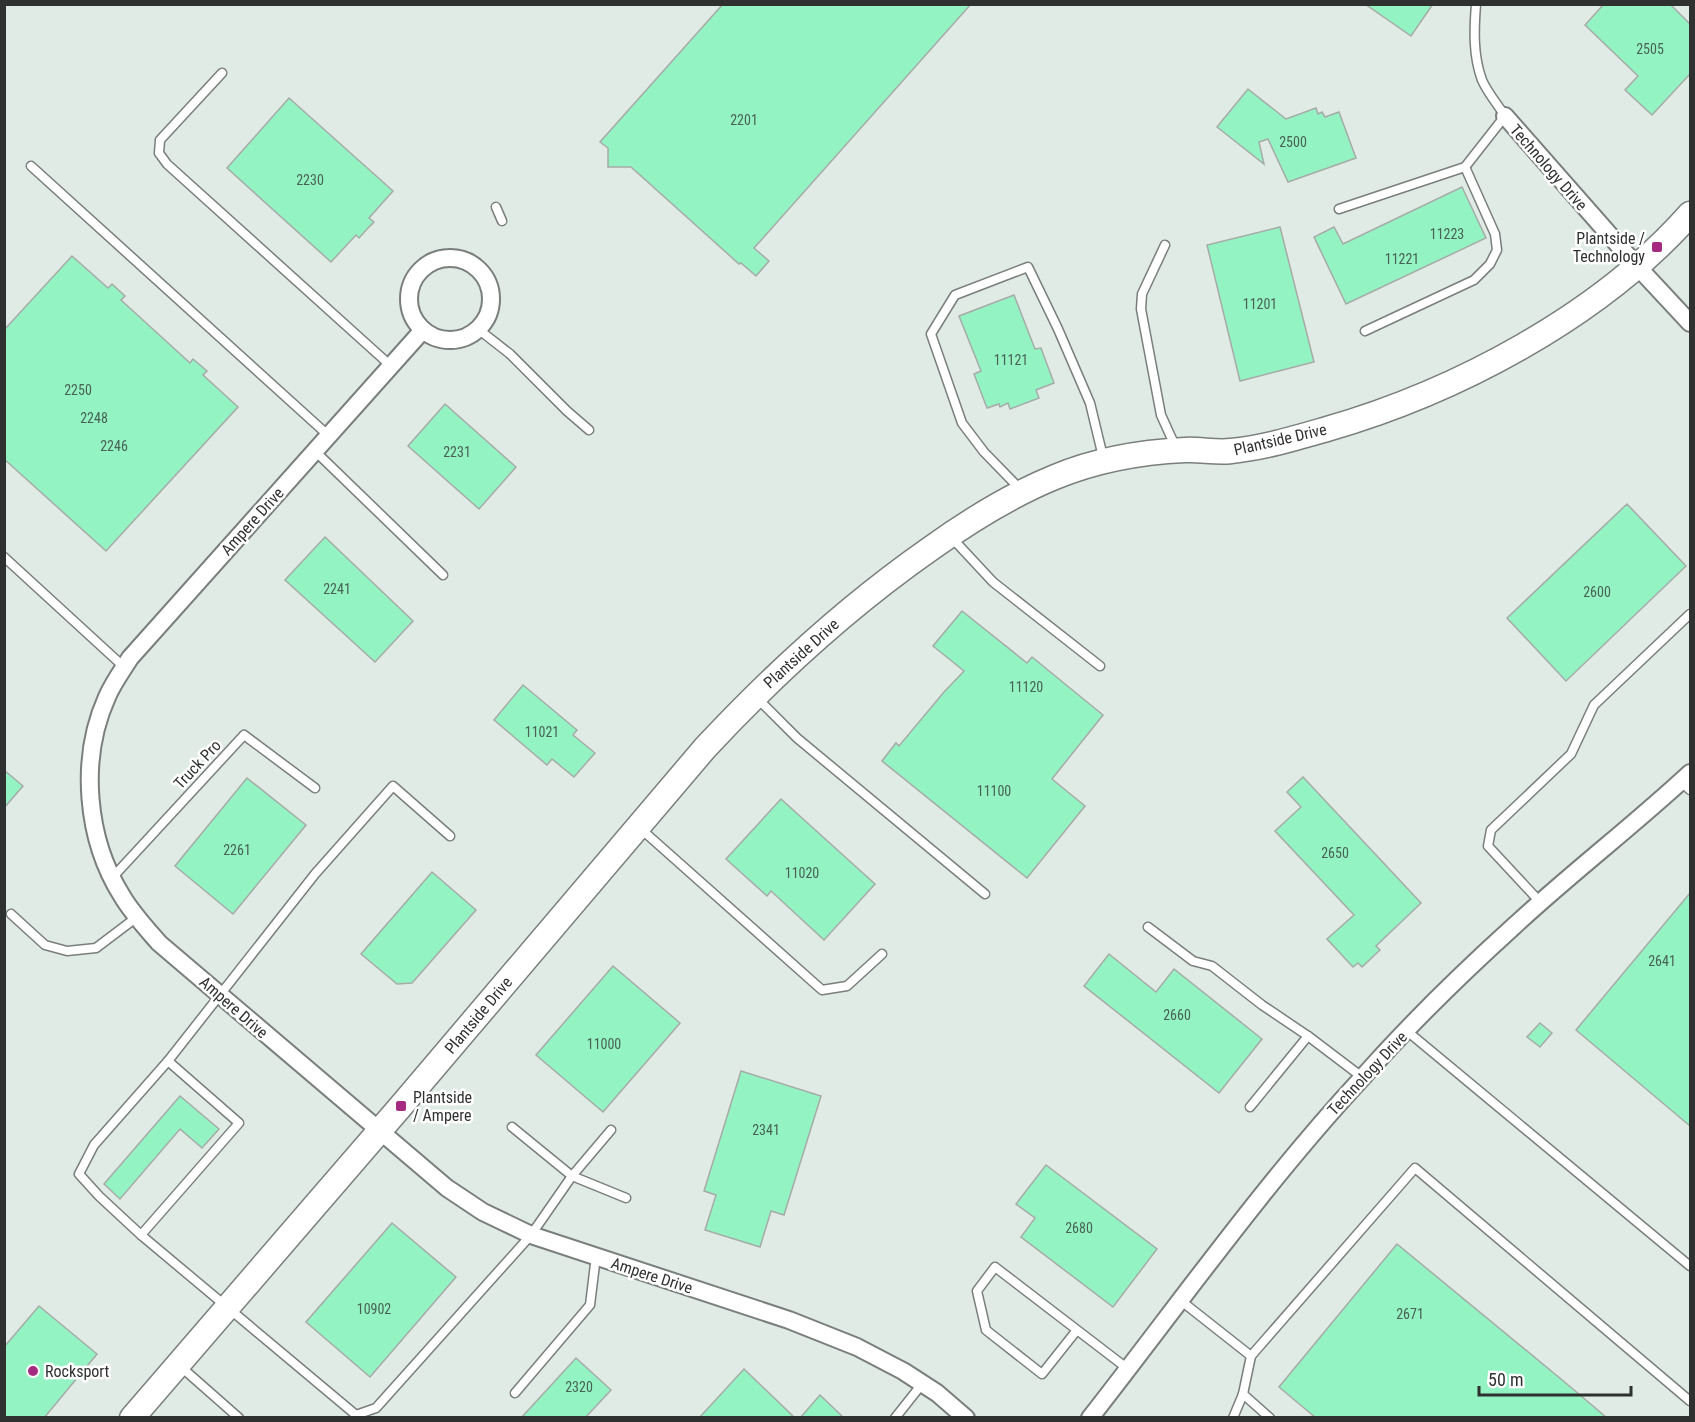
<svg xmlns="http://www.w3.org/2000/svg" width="1695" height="1422" font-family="'Roboto Condensed',sans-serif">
  <rect width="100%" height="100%" fill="#f2f7f4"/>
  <rect fill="#dfebe4" x="5" y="5" width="1685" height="1412"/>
  <g fill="#94f3c3" stroke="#a6aba8" stroke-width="1.5">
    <polygon points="723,4 971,4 754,248 769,261 756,276 741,263 739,264 631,167 608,167 608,148 600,142"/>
    <polygon points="1365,4 1433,4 1411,36"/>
    <polygon points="1604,4 1670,4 1690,24 1690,74 1652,115 1625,90 1638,76 1585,25"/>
    <polygon points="1248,89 1286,119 1316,108 1318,114 1322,112 1325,117 1339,112 1356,158 1288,182 1268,139 1259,142 1264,164 1217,127"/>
    <polygon points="289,98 393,191 369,218 374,222 368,228 359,238 356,235 331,262 227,168"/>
    <polygon points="1462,187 1486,238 1346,304 1314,237 1334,227 1343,244"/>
    <polygon points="1280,227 1314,362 1240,381 1207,245"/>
    <polygon points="72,256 108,288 112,284 125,296 121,300 190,363 193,359 207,371 203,375 238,407 106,551 4,459 4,330"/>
    <polygon points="1014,295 1035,349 1041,348 1054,383 1036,390 1039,398 1010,409 1008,403 1000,407 999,404 987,408 974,374 981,371 959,316"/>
    <polygon points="445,404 516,467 479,509 408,446"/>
    <polygon points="1627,504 1686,566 1566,681 1507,618"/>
    <polygon points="325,537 413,621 375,662 285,580"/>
    <polygon points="962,611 1027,663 1032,657 1103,715 1052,779 1085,806 1027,878 882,761 896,743 899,746 944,692 964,671 933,646"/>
    <polygon points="523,685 577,730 573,735 595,753 574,777 552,759 547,765 494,720"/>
    <polygon points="4,770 23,786 4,808"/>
    <polygon points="1303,777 1421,903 1376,946 1380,950 1362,967 1358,963 1353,967 1327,939 1354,915 1275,831 1301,807 1287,792"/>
    <polygon points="247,778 306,825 233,914 175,866"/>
    <polygon points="781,799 875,884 824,940 771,891 767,896 726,859"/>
    <polygon points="432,872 476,910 412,983 397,984 361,954"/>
    <polygon points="1690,893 1690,1126 1576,1030"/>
    <polygon points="1109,954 1156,992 1174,969 1262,1039 1219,1093 1084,986"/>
    <polygon points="613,966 680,1023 603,1112 536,1055"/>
    <polygon points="1540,1023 1552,1033 1540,1047 1527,1037"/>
    <polygon points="741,1071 821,1096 784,1215 771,1211 760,1247 705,1230 716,1195 704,1191"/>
    <polygon points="180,1096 219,1129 202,1148 180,1129 120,1199 104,1184"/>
    <polygon points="1046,1165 1157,1249 1113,1307 1021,1237 1035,1218 1016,1204"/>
    <polygon points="392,1223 456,1277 370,1377 306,1322"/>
    <polygon points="1397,1244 1567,1384 1607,1418 1316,1418 1279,1387"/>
    <polygon points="39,1306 97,1354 44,1418 4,1418 4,1347"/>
    <polygon points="576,1358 611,1390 585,1418 521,1418"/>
    <polygon points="744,1369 795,1418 699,1418"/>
    <polygon points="820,1395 844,1418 800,1418"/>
  </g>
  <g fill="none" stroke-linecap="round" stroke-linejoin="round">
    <defs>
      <g id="lane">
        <polyline points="222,73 160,140 159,153 167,164 391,366"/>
        <polyline points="31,166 329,436"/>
        <polyline points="496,207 502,221"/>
        <path d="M1339,209L1465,167L1505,116C1498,105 1487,92 1482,80C1473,56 1474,30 1476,4"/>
        <polyline points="1165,245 1142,294 1141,309 1161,415 1176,448"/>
        <polyline points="478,329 510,354 567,411 589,430"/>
        <polyline points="1365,331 1474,280 1490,264 1497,250 1495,234 1465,167"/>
        <polyline points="315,451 443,575"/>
        <polyline points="1020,489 984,452 962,423 931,334 955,295 1028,267 1058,329 1090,403 1104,461"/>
        <polyline points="952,538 993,582 1100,666"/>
        <polyline points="4,557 124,667"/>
        <polyline points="757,698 797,738 985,894"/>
        <polyline points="1681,782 1690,790"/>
        <polyline points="641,829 822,990 847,986 882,954"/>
        <polyline points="450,836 393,786 315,874 168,1061 239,1123 141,1235 356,1415 376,1408 531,1235 572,1176 611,1130"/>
        <polyline points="112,878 244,735 315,788"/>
        <polyline points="1541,903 1488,846 1491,830 1571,754 1594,705 1690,614"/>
        <polyline points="11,914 45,945 67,951 96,948 137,917"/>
        <polyline points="1148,927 1193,961 1212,966 1262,1005 1308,1036"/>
        <polyline points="1407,1031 1690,1266"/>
        <polyline points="1250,1107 1308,1036 1362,1077"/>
        <polyline points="512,1127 572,1176 626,1198"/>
        <polyline points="141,1235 99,1196 79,1174 94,1145 168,1061"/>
        <polyline points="1180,1300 1251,1356 1415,1168 1690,1401"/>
        <polyline points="1077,1330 1042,1374 986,1330 977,1291 995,1267 1128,1369"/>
        <polyline points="180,1366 239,1418"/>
        <polyline points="515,1393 590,1305 596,1256"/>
        <polyline points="1243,1394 1270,1418"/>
        <polyline points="895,1418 922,1384"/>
        <polyline points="1233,1418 1243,1394 1251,1356"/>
      </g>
      <g id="street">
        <polyline points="1505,116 1636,265 1690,323"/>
        <circle cx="450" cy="299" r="41"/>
        <path d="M423,330L130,658C122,671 113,683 107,697C79,759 86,839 122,896C132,913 146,928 159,943L447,1188L483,1212L531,1235L789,1320L857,1347L903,1371L937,1393L966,1418"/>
        <path d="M1090,1418C1180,1303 1263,1185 1362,1078C1409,1025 1460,975 1513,927C1570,874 1633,826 1690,773"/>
      </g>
      <path id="secondary" d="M132,1418L401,1106L705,748C774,674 847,607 930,549C969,521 1011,495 1055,477C1096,460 1141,452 1185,450C1200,449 1216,453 1231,451C1263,448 1296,438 1327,429C1456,392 1600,316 1690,214"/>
    </defs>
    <use href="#lane" stroke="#7a7e7c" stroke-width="11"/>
    <use href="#street" stroke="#7a7e7c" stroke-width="20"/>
    <use href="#secondary" stroke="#7a7e7c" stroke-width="27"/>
    <use href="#lane" stroke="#fff" stroke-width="8"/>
    <use href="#street" stroke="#fff" stroke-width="16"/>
    <use href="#secondary" stroke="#fff" stroke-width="24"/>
  </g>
  <g fill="#a52b81" stroke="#fff" stroke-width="2">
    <rect x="1651" y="241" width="12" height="12" rx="3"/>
    <rect x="395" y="1100" width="12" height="12" rx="3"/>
    <circle cx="33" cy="1371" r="6"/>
  </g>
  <g text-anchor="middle" stroke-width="5" stroke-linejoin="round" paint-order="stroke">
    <g font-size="14" fill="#486255">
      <text x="1650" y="54">2505</text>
      <text x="744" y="125">2201</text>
      <text x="1293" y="147">2500</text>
      <text x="310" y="185">2230</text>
      <text x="1447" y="239">11223</text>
      <text x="1402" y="264">11221</text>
      <text x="1260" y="309">11201</text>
      <text x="1011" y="365">11121</text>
      <text x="78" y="395">2250</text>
      <text x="94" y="423">2248</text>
      <text x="114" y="451">2246</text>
      <text x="457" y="457">2231</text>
      <text x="337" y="594">2241</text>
      <text x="1597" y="597">2600</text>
      <text x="1026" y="692">11120</text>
      <text x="542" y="737">11021</text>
      <text x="994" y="796">11100</text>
      <text x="237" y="855">2261</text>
      <text x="1335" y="858">2650</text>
      <text x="802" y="878">11020</text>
      <text x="1662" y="966">2641</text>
      <text x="1177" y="1020">2660</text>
      <text x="604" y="1049">11000</text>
      <text x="766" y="1135">2341</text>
      <text x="1079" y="1233">2680</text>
      <text x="374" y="1314">10902</text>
      <text x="1410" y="1319">2671</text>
      <text x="579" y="1392">2320</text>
    </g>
    <g font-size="16" fill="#2f3130" stroke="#fff">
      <text transform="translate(1549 167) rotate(49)" y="6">Technology Drive</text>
      <text transform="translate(1280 439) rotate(-13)" y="6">Plantside Drive</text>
      <text transform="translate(252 521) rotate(-48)" y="6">Ampere Drive</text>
      <text transform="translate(801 653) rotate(-42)" y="6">Plantside Drive</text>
      <text transform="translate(197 764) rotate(-47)" y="6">Truck Pro</text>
      <text transform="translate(234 1007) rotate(41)" y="6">Ampere Drive</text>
      <text transform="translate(478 1015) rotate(-50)" y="6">Plantside Drive</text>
      <text transform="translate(1367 1073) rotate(-47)" y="6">Technology Drive</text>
      <text transform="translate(652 1275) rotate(18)" y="6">Ampere Drive</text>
    </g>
    <g font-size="16" fill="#2f3130" stroke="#fff" text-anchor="start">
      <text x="1645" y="244" text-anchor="end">Plantside /<tspan x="1645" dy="18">Technology</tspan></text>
      <text x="413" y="1103">Plantside<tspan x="413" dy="18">/ Ampere</tspan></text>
      <text x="45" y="1377">Rocksport</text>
    </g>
  </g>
  <rect width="1695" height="1422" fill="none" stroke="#2f3130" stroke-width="12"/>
  <path d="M1479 1386v9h152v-9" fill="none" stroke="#2f3130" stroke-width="3"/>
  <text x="1488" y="1386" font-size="18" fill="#2f3130" stroke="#ffffff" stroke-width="4.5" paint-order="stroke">50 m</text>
</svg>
